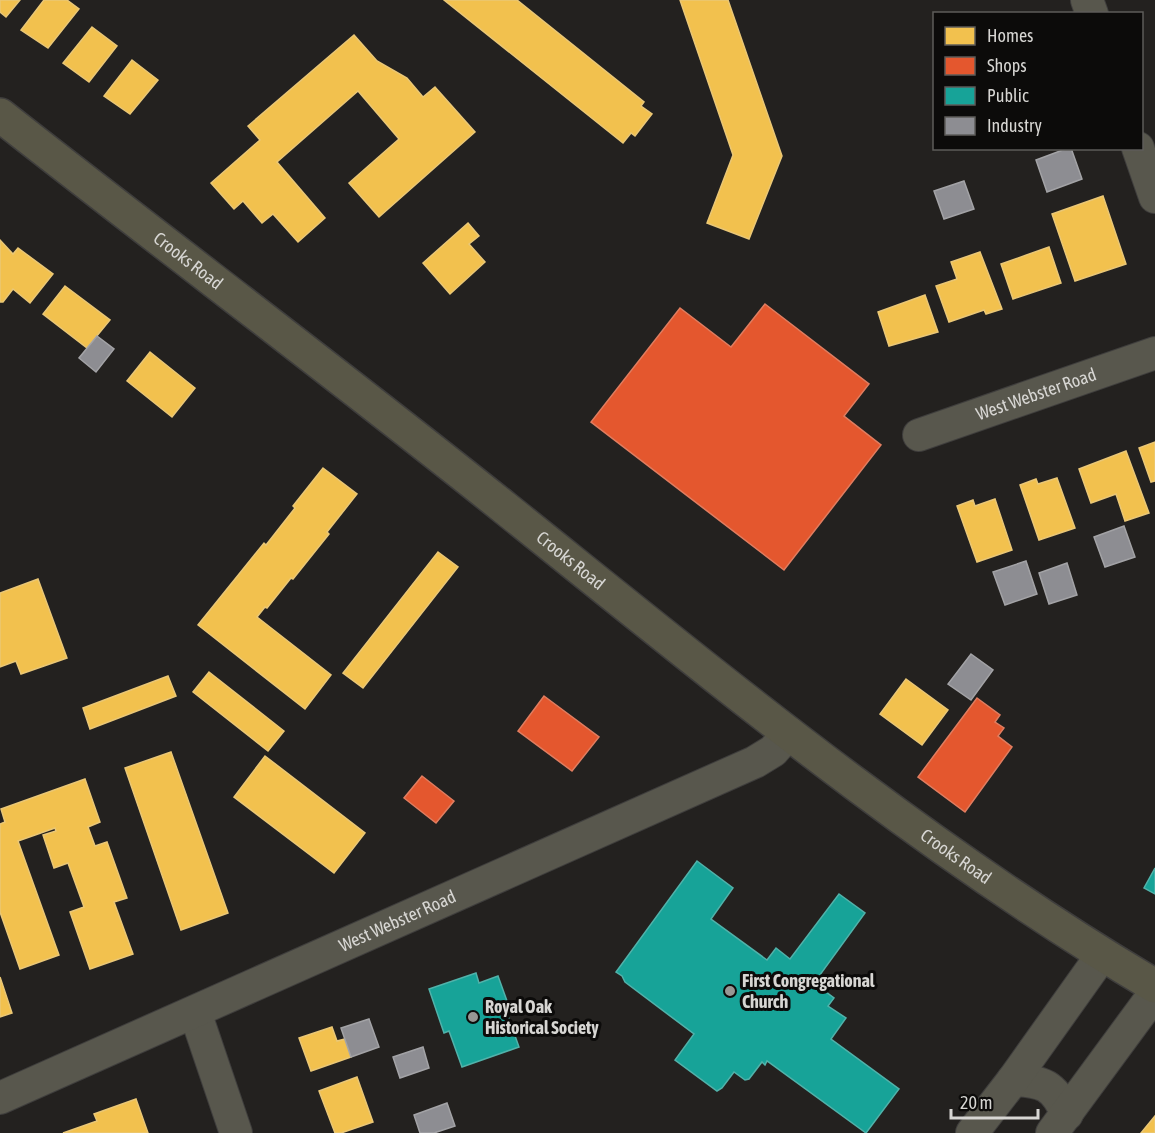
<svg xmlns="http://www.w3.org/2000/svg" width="1155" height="1133" font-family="'Asap Condensed',sans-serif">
  <rect width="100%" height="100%" fill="#23211f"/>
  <g fill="#f2c14e" stroke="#eac776" stroke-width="1.5">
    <polygon points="0,0 20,0 6,17 0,12"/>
    <polygon points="44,0 67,0 79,9 48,48 21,30"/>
    <polygon points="444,0 517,0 644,102 641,106 652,114 635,136 631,133 623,143"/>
    <polygon points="680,0 728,0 782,156 749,239 707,223 733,155"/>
    <polygon points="92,27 117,46 89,82 63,63"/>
    <polygon points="354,35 377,61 407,78 423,97 435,87 475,132 379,217 349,183 399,139 358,91 277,162 325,218 298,242 273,214 262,223 243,201 234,209 211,183 260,140 248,126"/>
    <polygon points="132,60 158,80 130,114 104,96"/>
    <polygon points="1103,196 1126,264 1075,281 1052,214"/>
    <polygon points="468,223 479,236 469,244 485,262 450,294 423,263"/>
    <polygon points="0,240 13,254 18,248 53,274 30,303 13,289 3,302 0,302"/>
    <polygon points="1049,247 1061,283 1013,299 1001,264"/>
    <polygon points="980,252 1002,309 986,314 984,310 949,322 936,286 957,279 951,262"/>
    <polygon points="65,286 110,320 87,348 43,314"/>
    <polygon points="925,295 938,332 889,346 878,312"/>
    <polygon points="150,352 195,388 172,417 127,381"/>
    <polygon points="1155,442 1155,481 1151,482 1139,448"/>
    <polygon points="1126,451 1149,513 1125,521 1116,494 1091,503 1079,469"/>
    <polygon points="323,468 357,494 327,532 329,534 293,579 291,578 267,608 265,607 257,617 331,675 305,709 198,625 264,543 266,545 295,508 293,506"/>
    <polygon points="1057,478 1075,528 1039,540 1020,485 1036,479 1038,484"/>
    <polygon points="995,499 1012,550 977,562 957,506 973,500 975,506"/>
    <polygon points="438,552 458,567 363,688 343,673"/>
    <polygon points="38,579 67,658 21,674 16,661 0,667 0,593"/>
    <polygon points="209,672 284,731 268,751 193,692"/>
    <polygon points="168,676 176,696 90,729 83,708"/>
    <polygon points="906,679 948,710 922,745 880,714"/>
    <polygon points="171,752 228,913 181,930 125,768"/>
    <polygon points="265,756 365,833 334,873 234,797"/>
    <polygon points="85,779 100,822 88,827 95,846 107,842 127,898 114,902 133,954 90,969 70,912 84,907 68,863 54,868 43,835 56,831 55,828 18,841 59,955 20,969 0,912 0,824 5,822 1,809"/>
    <polygon points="0,977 12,1013 0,1017"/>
    <polygon points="332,1027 337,1041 345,1039 351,1057 311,1071 299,1038"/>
    <polygon points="357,1077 373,1122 341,1133 335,1133 319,1091"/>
    <polygon points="136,1099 148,1133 63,1133 97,1121 94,1114"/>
    <polygon points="1155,1116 1155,1133 1141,1133"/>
  </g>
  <g fill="#e4572e" stroke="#e07d60" stroke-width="1.5">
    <polygon points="765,304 869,384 844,416 881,445 784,570 591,422 680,308 731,347"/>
    <polygon points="544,696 599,737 572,771 518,731"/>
    <polygon points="977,698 1000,715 995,722 1004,728 998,736 1012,747 965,812 918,777"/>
    <polygon points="422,776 454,801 436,823 404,798"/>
  </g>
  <g fill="#17a398" stroke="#51b2aa" stroke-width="1.5">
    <polygon points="697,861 733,888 711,919 767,960 776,948 790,959 839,894 865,913 814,983 834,998 828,1006 846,1018 831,1039 899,1089 866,1133 767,1061 765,1065 762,1062 749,1079 745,1080 734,1072 722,1088 717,1091 675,1060 694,1034 625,982 622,976 616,972"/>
    <polygon points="1155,868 1155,894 1144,888"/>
    <polygon points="476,973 479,983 498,976 507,1001 503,1002 519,1047 462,1067 449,1031 444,1033 429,989"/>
  </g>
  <g fill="#8d8d92" stroke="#a3a3a6" stroke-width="1.5">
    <polygon points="1068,148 1071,148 1082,179 1047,192 1036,160"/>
    <polygon points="964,181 974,209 944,219 934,191"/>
    <polygon points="97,336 114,349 96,372 79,358"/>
    <polygon points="1124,526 1135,557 1105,567 1094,537"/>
    <polygon points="1026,561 1037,594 1005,605 993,572"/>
    <polygon points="1067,563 1077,595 1049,604 1039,573"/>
    <polygon points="971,654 993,670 971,700 948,684"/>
    <polygon points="369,1019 379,1047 351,1057 341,1028"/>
    <polygon points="423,1047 429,1068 400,1078 393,1057"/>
    <polygon points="447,1103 455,1126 434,1133 420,1133 414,1115"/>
  </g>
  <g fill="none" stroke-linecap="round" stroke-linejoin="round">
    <defs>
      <g id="minor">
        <polyline points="1087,0 1092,14"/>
        <polyline points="1138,148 1155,197"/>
        <path id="s1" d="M919,435L1155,353"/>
        <polyline points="195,1012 236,1133"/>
        <path d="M1013,1080C1043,1081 1054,1085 1067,1114"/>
        <path id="s2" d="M0,1098L755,762L773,751L789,733"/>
        <polyline points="972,1133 1013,1080 1102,955"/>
        <polyline points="1052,1133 1155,993"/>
      </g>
      <g id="major">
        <path id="s3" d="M0,115C168,247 339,375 505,508C715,676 923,849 1155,986"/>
      </g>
    </defs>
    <use href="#minor" stroke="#3f3e3d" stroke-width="34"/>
    <use href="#major" stroke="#3f3e3d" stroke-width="36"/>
    <use href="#minor" stroke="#58574d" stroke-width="32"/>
    <use href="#major" stroke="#595747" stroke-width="33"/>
  </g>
  <g fill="#989794" stroke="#0c0b0a" stroke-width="2">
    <circle cx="730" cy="991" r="6"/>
    <circle cx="473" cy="1017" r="6"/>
  </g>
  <g text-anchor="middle" stroke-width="6" stroke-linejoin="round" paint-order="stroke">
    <g font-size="18" fill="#d7d6d3" stroke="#0c0b0a">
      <text dy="6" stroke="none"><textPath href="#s3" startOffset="238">Crooks Road</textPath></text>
      <text dy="6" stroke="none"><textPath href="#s1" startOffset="124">West Webster Road</textPath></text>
      <text dy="6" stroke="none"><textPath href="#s3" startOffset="724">Crooks Road</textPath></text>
      <text dy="6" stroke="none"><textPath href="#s3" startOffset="1210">Crooks Road</textPath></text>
      <text dy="6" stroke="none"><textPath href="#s2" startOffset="435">West Webster Road</textPath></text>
    </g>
    <g font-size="18" font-weight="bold" fill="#d7d6d3" stroke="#0c0b0a" text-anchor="start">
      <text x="742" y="987">First Congregational<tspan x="742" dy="21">Church</tspan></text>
      <text x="485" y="1013">Royal Oak<tspan x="485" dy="21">Historical Society</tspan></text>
    </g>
  </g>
  <rect x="933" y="12" width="210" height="138" fill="#0c0b0a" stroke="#5d5c5a" stroke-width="1.5"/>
  <rect x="945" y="27" width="30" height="18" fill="#f2c14e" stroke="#5d5c5a" stroke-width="1.5"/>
  <text x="987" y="42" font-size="18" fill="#d7d6d3">Homes</text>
  <rect x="945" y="57" width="30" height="18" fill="#e4572e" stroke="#5d5c5a" stroke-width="1.5"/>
  <text x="987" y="72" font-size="18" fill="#d7d6d3">Shops</text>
  <rect x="945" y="87" width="30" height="18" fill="#17a398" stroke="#5d5c5a" stroke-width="1.5"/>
  <text x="987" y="102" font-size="18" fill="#d7d6d3">Public</text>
  <rect x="945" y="117" width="30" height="18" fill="#8d8d92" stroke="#5d5c5a" stroke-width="1.5"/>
  <text x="987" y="132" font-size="18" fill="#d7d6d3">Industry</text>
  <path d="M951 1109v9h87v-9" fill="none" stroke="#d7d6d3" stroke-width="3"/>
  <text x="960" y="1109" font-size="18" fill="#d7d6d3" stroke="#0c0b0a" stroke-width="4.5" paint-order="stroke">20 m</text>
</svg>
